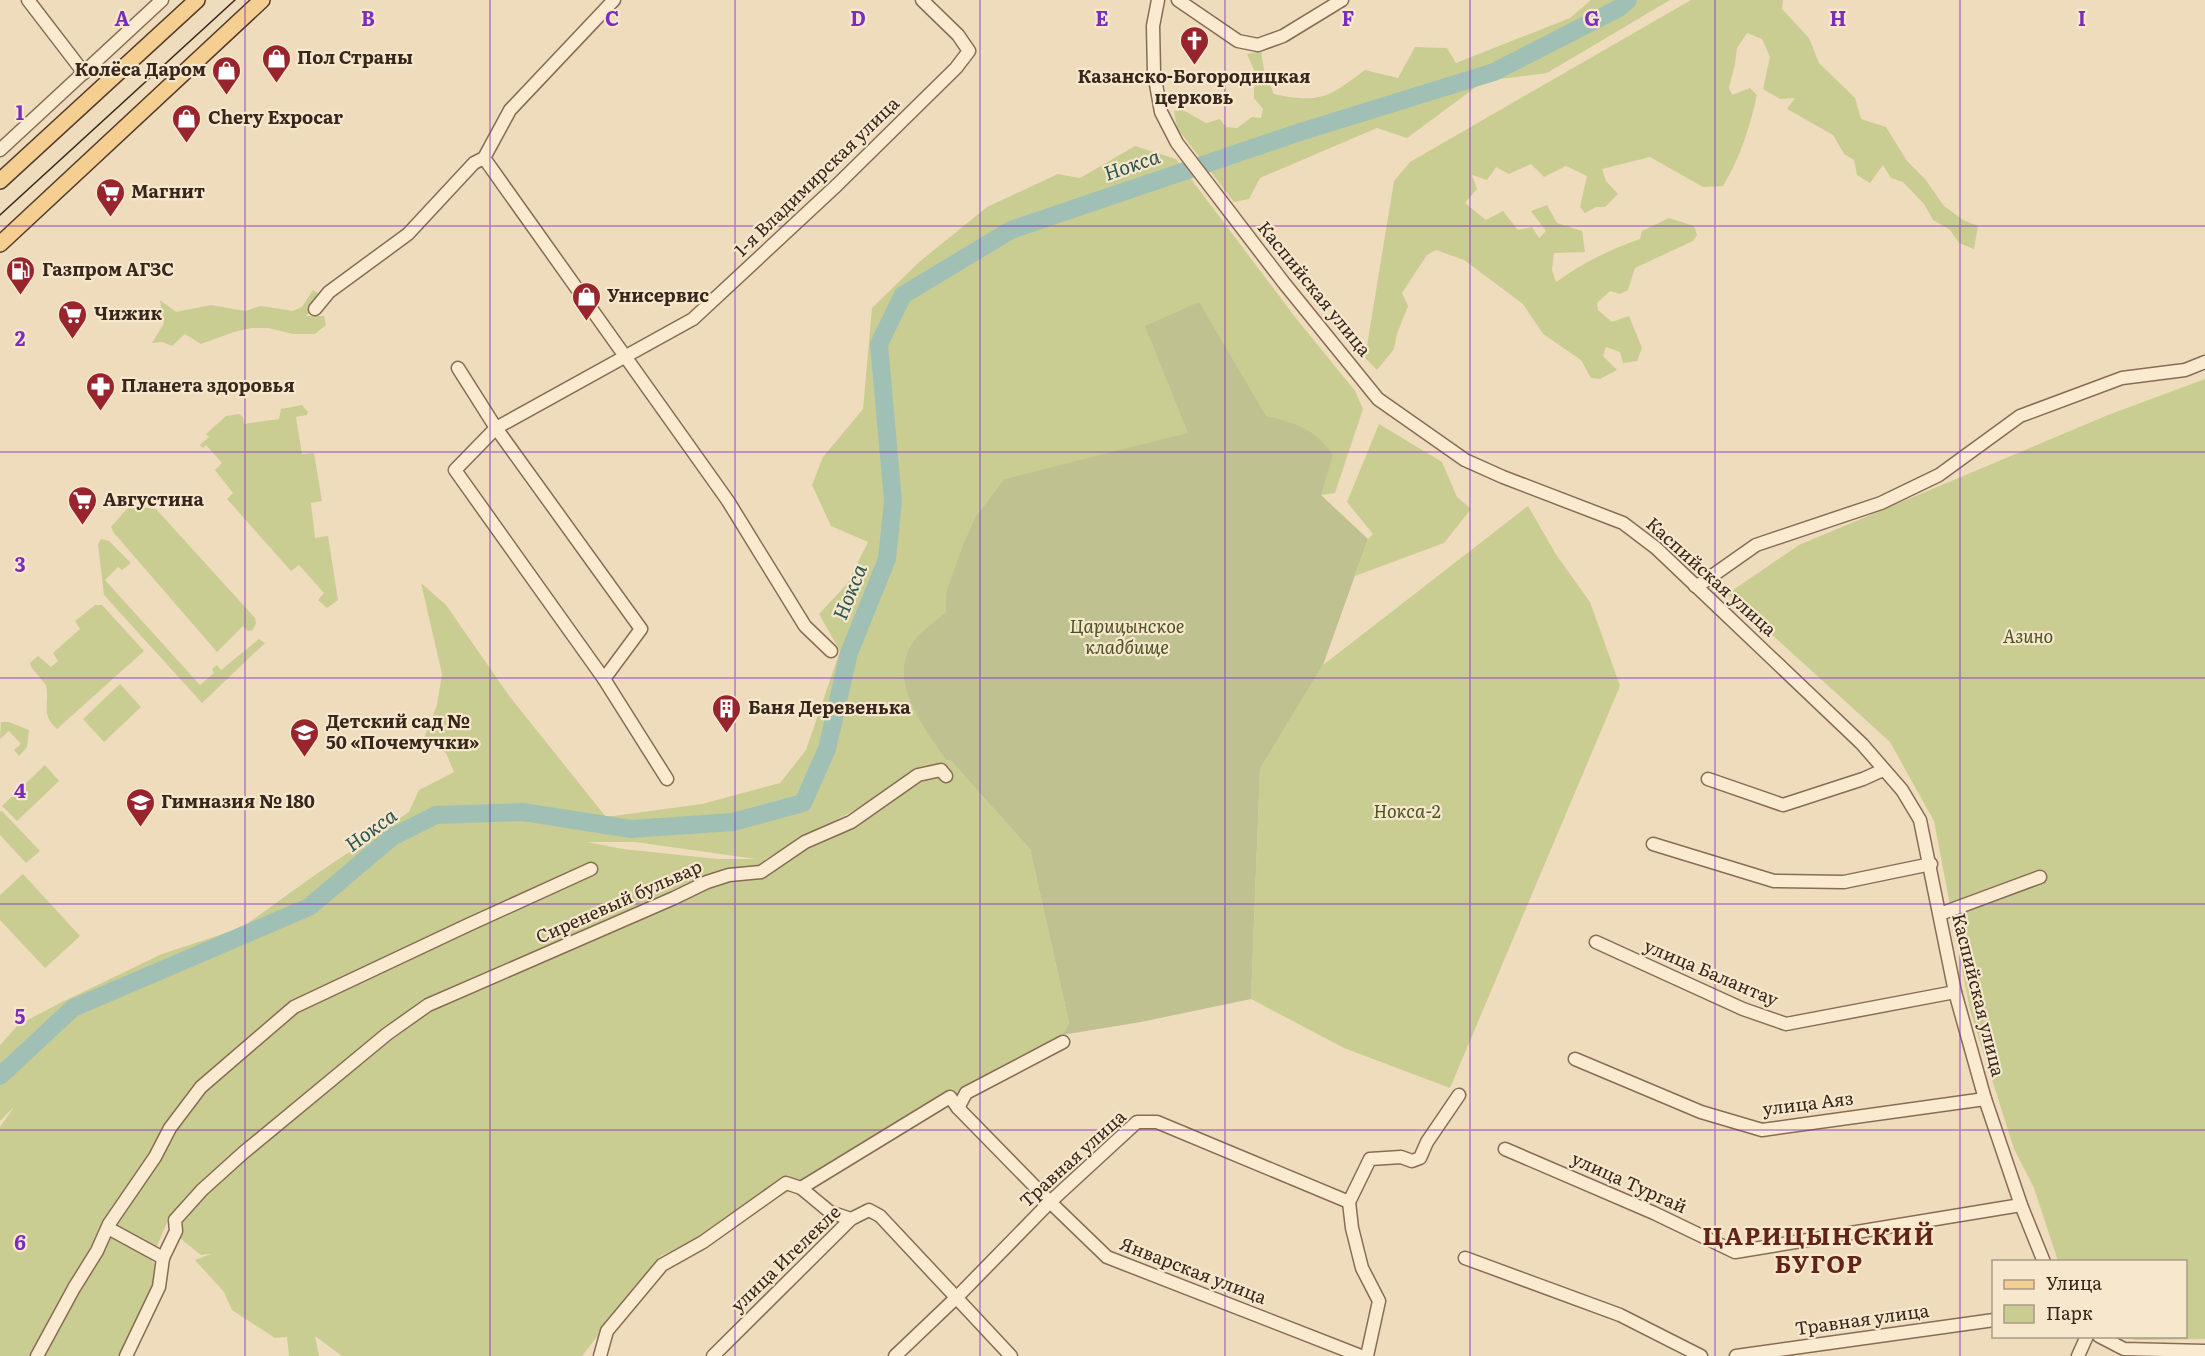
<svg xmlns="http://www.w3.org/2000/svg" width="2205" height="1356" font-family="Literata,serif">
  <rect width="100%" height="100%" fill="#efdcbd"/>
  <g fill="#cacd91" fill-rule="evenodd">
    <path d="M1591,0H1670L1547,73L1484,81L1407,138L1377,128L1260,178L1249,199L1234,202L1177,128L1174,111L1183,110L1206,123L1220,119L1226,127L1237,128L1252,117L1261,118L1263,109L1254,98V88L1258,79L1247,54L1261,51L1264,70L1274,94C1320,104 1329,97 1365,70L1398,78L1415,47L1447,48L1456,63L1570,18Z"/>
    <path d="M1691,0H1783L1782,9L1809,38L1819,63L1855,98L1861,119L1886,127L1907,161L1925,179L1944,206L1963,220L1978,226L1974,249L1959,243L1950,230L1933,220L1924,204L1903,182L1891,178L1883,165L1870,183L1857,175L1854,160L1844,154L1833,135L1787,109L1795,98L1780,99L1763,89L1770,57L1762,39L1747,33L1737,48L1735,64L1729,88L1732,95L1750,88L1757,95C1750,126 1740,159 1723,186L1703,187L1650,157L1602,169L1606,181L1618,194L1605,207H1596L1585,213L1580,207L1587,176L1566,166L1544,177L1531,164L1509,174L1496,167L1487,180L1472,175L1477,189L1465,203L1486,220L1503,211L1518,230L1532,227L1539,238L1546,231L1531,211L1547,205L1557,223L1582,231L1585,252L1554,253L1552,270L1556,282C1583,263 1608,250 1640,239L1642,231L1669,218L1694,226L1697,235L1693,241L1635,268L1628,290L1620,294L1610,291L1597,303L1598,310L1612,322L1629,316L1642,348L1637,361L1623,363L1620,352L1606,347L1603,356L1617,370L1600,379L1591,378L1581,360L1543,334L1523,304L1464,260L1436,250L1427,255L1402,293L1408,306L1397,334L1394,349L1377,370L1365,358L1394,181L1410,162Z"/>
    <path d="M1135,146L1176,159L1295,317L1355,391L1363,409L1335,493L1321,495L1265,416L1004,479L976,516L946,760L951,761L1030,849L1069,1023L1062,1035L792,1190L704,1237L660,1256L582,1356H342L315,1336L319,1356H289L287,1337L275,1338L232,1310L224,1292L195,1260L211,1254L201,1255L171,1231L173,1224L168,1220L151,1260L157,1267L158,1274L119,1356H0V1127L14,1107L0,1121V1045L18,1025L60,1003L162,954L241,928L315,875L409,812L419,790L454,772L446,753L424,738L437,705L442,674L421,583L446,605L510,697L606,817L702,804L780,783L806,750L840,651L819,614L847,584L868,542L831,526L812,485L823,457L863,409L872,308L918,263L987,207L1058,174L1080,178ZM918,775L775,860H765V859ZM587,842H635L756,859H718L623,849Z"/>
    <polygon points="313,290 321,295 317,304 306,316 324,316 326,325 315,334 293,334 268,328 251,328 234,332 201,344 185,334 172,346 162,342 152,343 164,323 160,300 176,312 211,305 245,311 261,306 293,311 302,307"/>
    <polygon points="2205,379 2205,1339 2136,1340 2127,1337 2186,1336 2186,1262 2058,1261 2034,1188 2014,1149 1970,1010 1934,821 1890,742 1727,594 1799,545 2108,415"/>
    <polygon points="302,405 308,412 307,415 296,417 302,454 314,453 322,501 311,503 315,538 328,536 338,600 327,608 318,600 324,593 299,565 291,571 227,499 233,493 215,470 222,463 206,445 203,448 200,445 209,437 206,434 226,416 239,414 243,417 244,424 279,419 281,409"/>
    <polygon points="1379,424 1442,462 1457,497 1471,509 1444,543 1355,576 1368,539 1373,534 1347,502"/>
    <polygon points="132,505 156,509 255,618 256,623 253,630 248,631 243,626 217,652 114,533 111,527 124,512"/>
    <polygon points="1528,506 1557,556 1590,602 1620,686 1450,1088 1344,1048 1251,999 1260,769 1323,665"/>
    <polygon points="101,539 109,541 131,563 122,570 118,567 105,580 200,685 214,673 212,669 217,665 221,670 259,639 265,643 202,703 104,595 98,544"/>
    <path d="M95,605H102L144,651L57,729C40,713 50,705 46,685L31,667L30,663L38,656L51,667L58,661L53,653L80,629L75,621Z"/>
    <polygon points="120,684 141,707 104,742 83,719"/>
    <polygon points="1,722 9,722 29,730 27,747 19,756 14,750 21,744 9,731 0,739"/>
    <polygon points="45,765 59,781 17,821 2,806"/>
    <polygon points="2,811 40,851 26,863 0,835 0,812"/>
    <polygon points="23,874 80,936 45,968 0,920 0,895"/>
  </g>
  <path fill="#bfc191" d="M1199,302L1266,416C1294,422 1316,429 1333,455L1321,495L1368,539L1323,665L1260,769L1251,999L1141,1022L1062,1035L1069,1023L1030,849L951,761L946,760C923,725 882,676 918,636C927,627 937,620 946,612V593L963,545L976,516L1004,479L1188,433L1145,326Z"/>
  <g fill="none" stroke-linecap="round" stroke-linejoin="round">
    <polyline stroke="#a1c0b5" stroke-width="18" points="0,1076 73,1008 309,907 392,837 436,815 523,812 631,829 733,822 803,803 827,749 849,653 887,559 893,501 879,344 903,295 1011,230 1297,133 1494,72 1619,8 1628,0"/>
    <defs>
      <g id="minor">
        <polyline points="28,0 84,73"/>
        <polyline points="1158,0 1153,26 1154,73 1161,112 1177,143 1284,283 1378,399 1465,460 1503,477 1623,523 1656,548 1862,744 1902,790 1920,820 1955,992 1985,1099 2021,1205 2044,1262"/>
        <polyline points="1178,0 1238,41 1258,45 1283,36 1342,0"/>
        <polyline points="0,150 162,0"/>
        <polyline points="484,158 728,501 805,626 831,651"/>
        <polyline points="315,309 329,292 408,234 474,163 484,158 510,110 614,0"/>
        <polyline points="458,368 496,428 641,629 604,679"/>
        <polyline points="1695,586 1702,583 1756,545 1881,503 1939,475 2020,416 2122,378 2185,370 2205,362"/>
        <polyline points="667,779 604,679 455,470 496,428 693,319 837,185 956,68 969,51 958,35 922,0"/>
        <polyline points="1708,779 1783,805 1863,779 1883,770"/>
        <polyline points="1653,844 1774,881 1844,882 1931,864"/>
        <polyline points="1940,914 2040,877"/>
        <polyline points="1596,942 1743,1009 1786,1024 1955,992"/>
        <polyline points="1575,1059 1701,1112 1762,1130 1985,1099"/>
        <polyline points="958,1108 966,1093 1063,1042"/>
        <polyline points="1505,1149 1654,1213 1735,1252 2021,1205"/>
        <polyline points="801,1188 950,1097 958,1108 1050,1202 1107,1257 1361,1356"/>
        <polyline points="108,1228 163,1258"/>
        <polyline points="1465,1258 1620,1315 1701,1356"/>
        <polyline points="2099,1336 2124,1349 2205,1351"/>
        <polyline points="37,1356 74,1288 97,1251 109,1224 155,1157 170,1128 201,1087 294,1007 468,925 591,869"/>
        <polyline points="126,1356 159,1287 163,1258 176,1231 175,1220 202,1190 243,1153 387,1034 428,1005 674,898 707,882 729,875 761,872 805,842 851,822 918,775 941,770 946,776"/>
        <polyline points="600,1356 607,1331 662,1265 703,1242 786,1183 801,1188 830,1212 851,1219"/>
        <polyline points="713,1356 851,1219 869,1210 880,1216 1011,1356"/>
        <polyline points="895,1356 958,1296 1050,1202 1137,1122 1157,1122 1349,1202"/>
        <polyline points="1367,1356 1379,1301 1362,1268 1352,1228 1349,1202 1370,1159 1401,1157 1412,1161 1420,1158 1427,1142 1459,1095"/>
        <polyline points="1736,1356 1994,1320"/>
        <polyline points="2078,1356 2087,1336"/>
      </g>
      <g id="major">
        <polyline points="0,181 197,0"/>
        <polyline points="0,244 262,0"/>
      </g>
    </defs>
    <use href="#minor" stroke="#876c56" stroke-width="15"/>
    <use href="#major" stroke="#543b2b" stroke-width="18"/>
    <use href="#minor" stroke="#faead0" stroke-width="12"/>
    <use href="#major" stroke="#f5cf92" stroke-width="15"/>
    <polyline stroke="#36261b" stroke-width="1.5" points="0,215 235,0"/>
  </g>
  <path fill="none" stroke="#7b2cbf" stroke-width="1.5" stroke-opacity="0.55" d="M245,0V1356M490,0V1356M735,0V1356M980,0V1356M1225,0V1356M1470,0V1356M1715,0V1356M1960,0V1356M0,226H2205M0,452H2205M0,678H2205M0,904H2205M0,1130H2205"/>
  <defs>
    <symbol id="church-pin" viewBox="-11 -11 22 30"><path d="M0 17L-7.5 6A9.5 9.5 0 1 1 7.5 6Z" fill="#98242d" stroke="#f6e7cd"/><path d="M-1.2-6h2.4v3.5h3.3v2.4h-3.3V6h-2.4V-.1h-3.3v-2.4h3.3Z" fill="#fff"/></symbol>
    <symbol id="shop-pin" viewBox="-11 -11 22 30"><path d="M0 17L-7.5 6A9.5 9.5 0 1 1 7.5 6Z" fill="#98242d" stroke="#f6e7cd"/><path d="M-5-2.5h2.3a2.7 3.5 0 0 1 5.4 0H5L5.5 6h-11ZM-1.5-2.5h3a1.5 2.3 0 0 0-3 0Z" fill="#fff"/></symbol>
    <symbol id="supermarket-pin" viewBox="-11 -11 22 30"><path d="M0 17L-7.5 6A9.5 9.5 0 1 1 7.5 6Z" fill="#98242d" stroke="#f6e7cd"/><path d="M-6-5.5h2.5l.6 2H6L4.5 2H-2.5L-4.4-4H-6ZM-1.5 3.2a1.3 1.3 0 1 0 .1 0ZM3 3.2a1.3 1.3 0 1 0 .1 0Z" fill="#fff"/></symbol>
    <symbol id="fuel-pin" viewBox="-11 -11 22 30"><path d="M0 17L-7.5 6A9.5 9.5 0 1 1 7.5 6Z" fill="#98242d" stroke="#f6e7cd"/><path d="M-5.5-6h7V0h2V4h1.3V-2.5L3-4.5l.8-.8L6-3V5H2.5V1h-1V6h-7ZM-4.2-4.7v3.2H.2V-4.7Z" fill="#fff"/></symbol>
    <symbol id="pharmacy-pin" viewBox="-11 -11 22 30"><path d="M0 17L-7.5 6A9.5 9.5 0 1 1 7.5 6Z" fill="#98242d" stroke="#f6e7cd"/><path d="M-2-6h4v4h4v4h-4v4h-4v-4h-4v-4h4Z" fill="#fff"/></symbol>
    <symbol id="building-pin" viewBox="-11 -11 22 30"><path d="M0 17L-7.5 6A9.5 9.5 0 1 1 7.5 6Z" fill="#98242d" stroke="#f6e7cd"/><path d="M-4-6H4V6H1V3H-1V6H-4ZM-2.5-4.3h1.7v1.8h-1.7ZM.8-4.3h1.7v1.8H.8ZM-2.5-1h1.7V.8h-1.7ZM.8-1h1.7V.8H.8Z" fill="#fff"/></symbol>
    <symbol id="school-pin" viewBox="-11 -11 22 30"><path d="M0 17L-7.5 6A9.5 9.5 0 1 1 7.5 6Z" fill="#98242d" stroke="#f6e7cd"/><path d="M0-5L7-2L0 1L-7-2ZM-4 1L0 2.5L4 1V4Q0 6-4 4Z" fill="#fff"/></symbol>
  </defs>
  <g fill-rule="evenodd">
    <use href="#church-pin" x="1178" y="24" width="33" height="45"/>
    <use href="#shop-pin" x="260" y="42" width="33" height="45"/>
    <use href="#shop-pin" x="210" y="54" width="33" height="45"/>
    <use href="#shop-pin" x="170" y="102" width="33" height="45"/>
    <use href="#supermarket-pin" x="94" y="176" width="33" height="45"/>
    <use href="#fuel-pin" x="4" y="254" width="33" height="45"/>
    <use href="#shop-pin" x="570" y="280" width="33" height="45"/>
    <use href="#supermarket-pin" x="56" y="298" width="33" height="45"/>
    <use href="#pharmacy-pin" x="84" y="370" width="33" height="45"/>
    <use href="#supermarket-pin" x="66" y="484" width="33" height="45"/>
    <use href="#building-pin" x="710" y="692" width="33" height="45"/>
    <use href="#school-pin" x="288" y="716" width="33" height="45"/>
    <use href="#school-pin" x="124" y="786" width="33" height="45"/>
  </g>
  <g text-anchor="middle" stroke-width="4.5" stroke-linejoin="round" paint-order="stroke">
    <g font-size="18" font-weight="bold" fill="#36261b" stroke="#f6e7cd" text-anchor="start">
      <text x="297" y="64">Пол Страны</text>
      <text x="206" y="76" text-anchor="end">Колёса Даром</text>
      <text x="1194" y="83" text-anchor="middle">Казанско-Богородицкая<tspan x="1194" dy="21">церковь</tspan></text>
      <text x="208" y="124">Chery Expocar</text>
      <text x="131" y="198">Магнит</text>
      <text x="42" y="276">Газпром АГЗС</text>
      <text x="607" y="302">Унисервис</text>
      <text x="94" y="320">Чижик</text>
      <text x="121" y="392">Планета здоровья</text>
      <text x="103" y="506">Августина</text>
      <text x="748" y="714">Баня Деревенька</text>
      <text x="326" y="728">Детский сад №<tspan x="326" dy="21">50 «Почемучки»</tspan></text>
      <text x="161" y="808">Гимназия № 180</text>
    </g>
    <g font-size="18" fill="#36261b" stroke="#f6e7cd">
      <text transform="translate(817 177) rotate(-44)" y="6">1-я Владимирская улица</text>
      <text transform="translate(1314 289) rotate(51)" y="6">Каспийская улица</text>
      <text transform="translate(1711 577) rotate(42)" y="6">Каспийская улица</text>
      <text transform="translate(619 902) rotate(-24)" y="6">Сиреневый бульвар</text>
      <text transform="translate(1711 973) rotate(23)" y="6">улица Балантау</text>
      <text transform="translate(1978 995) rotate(76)" y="6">Каспийская улица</text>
      <text transform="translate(1808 1104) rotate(-7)" y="6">улица Аяз</text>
      <text transform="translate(1073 1159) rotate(-42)" y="6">Травная улица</text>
      <text transform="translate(1629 1183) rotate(24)" y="6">улица Тургай</text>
      <text transform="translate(786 1259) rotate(-44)" y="6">улица Игелекле</text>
      <text transform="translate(1193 1271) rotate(21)" y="6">Январская улица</text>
      <text transform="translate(1862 1320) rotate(-8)" y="6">Травная улица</text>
    </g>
    <g font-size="18" font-style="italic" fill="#4a5321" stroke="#f6e7cd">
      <text x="1127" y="633">Царицынское<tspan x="1127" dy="21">кладбище</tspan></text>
      <text x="2028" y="643">Азино</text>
      <text x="1407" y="818">Нокса-2</text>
    </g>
    <g font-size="20" font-style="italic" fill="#2a5650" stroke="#f6e7cd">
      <text transform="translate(1132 165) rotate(-19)" y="7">Нокса</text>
      <text transform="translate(850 592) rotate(-68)" y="7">Нокса</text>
      <text transform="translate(371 830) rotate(-36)" y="7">Нокса</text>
    </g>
    <g font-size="24" font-weight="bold" letter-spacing="1.5" fill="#642319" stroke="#f6e7cd">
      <text x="1819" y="1245">ЦАРИЦЫНСКИЙ<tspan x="1819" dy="28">БУГОР</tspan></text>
    </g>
  </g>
  <g font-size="20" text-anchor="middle" font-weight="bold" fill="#7b2cbf" stroke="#f6e7cd" stroke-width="4.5" stroke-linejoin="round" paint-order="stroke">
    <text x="122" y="26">A</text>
    <text x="368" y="26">B</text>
    <text x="612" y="26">C</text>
    <text x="858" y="26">D</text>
    <text x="1102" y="26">E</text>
    <text x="1348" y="26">F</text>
    <text x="1592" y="26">G</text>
    <text x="1838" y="26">H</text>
    <text x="2082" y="26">I</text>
    <text x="20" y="120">1</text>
    <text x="20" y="346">2</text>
    <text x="20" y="572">3</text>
    <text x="20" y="798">4</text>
    <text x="20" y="1024">5</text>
    <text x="20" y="1250">6</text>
  </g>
  <rect x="1992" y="1260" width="195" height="78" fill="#f6e7cd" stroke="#a99a86" stroke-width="1.5"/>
  <rect x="2004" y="1280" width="30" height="9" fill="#f5cf92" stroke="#a99a86" stroke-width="1.5"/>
  <text x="2046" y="1290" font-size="18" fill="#36261b">Улица</text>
  <rect x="2004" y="1305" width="30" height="18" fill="#cacd91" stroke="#a99a86" stroke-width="1.5"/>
  <text x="2046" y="1320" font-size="18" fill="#36261b">Парк</text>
</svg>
